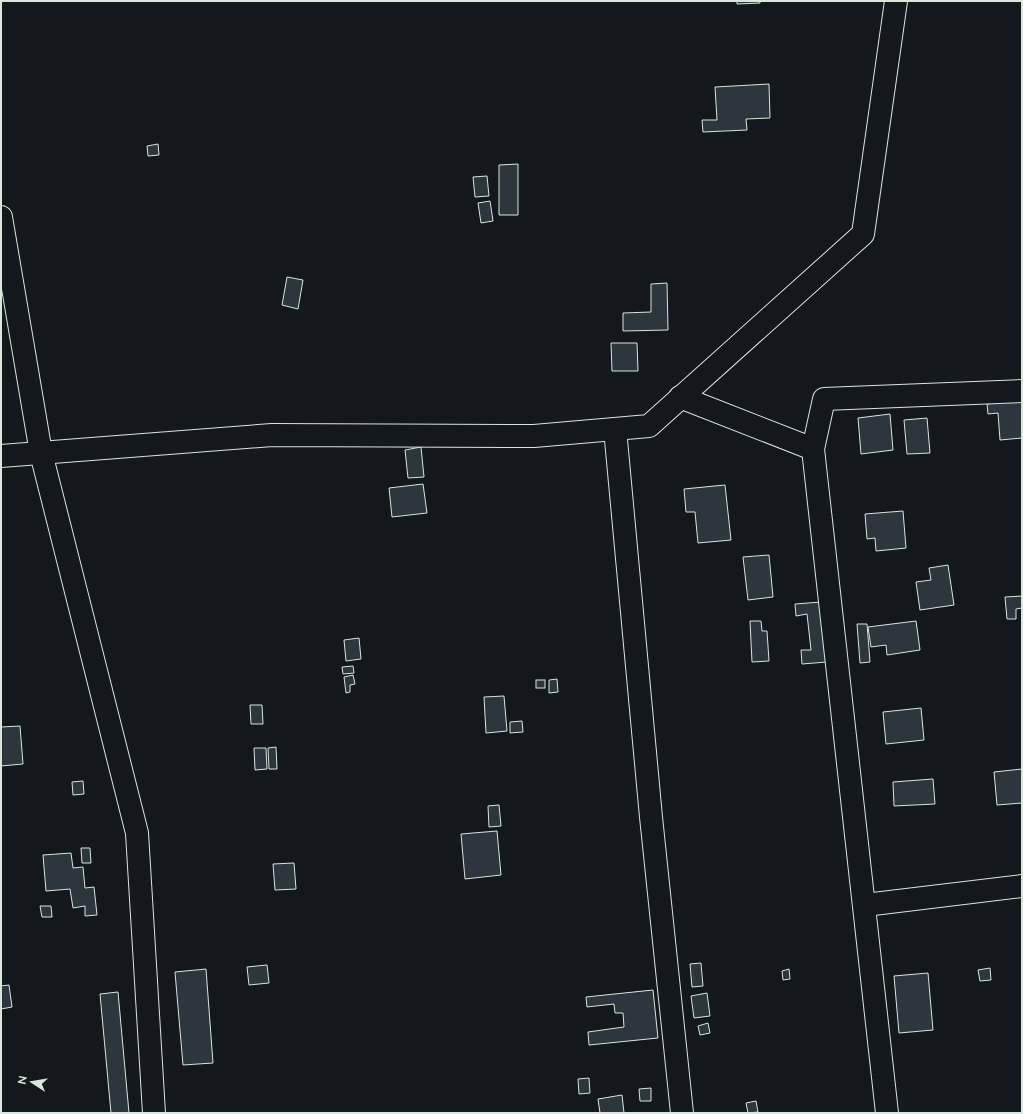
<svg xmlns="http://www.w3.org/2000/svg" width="1023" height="1114" font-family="Lato,sans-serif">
  <rect width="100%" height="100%" fill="#14181c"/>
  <g fill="#2c363c" stroke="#d8e6dc">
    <polygon points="737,1 760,1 760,3 737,4"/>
    <polygon points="769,84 770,118 746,119 747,130 703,132 702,120 717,120 715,87"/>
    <polygon points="158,144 159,155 148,156 147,146"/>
    <polygon points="518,164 518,215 499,215 499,165"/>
    <polygon points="487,176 489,196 475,197 473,177"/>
    <polygon points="490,201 493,221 481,223 478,203"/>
    <polygon points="287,277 303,280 298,309 282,305"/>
    <polygon points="667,283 668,330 623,331 623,313 651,312 651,284"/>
    <polygon points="611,343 637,343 638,371 612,371"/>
    <polygon points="1022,400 1022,438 1000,440 998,413 988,414 987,404"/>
    <polygon points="890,414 893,450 861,454 858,418"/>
    <polygon points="927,418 930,453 907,454 904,420"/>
    <polygon points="421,447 424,477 408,478 405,450"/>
    <polygon points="423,484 427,513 392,517 389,488"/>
    <polygon points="725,485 731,540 698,543 695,512 686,512 684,489"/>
    <polygon points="903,511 906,548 876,551 875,538 867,539 865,514"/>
    <polygon points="769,555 773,597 748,600 743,557"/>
    <polygon points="948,565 954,605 920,610 916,582 931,580 929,568"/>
    <polygon points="1022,596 1022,608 1016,609 1016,619 1007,619 1005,597"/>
    <polygon points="821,602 827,662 802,664 801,650 811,650 807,614 796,616 795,604"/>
    <polygon points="750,621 761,621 762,631 767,631 769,661 752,662"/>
    <polygon points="916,621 920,650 887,655 886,645 871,647 868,627"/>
    <polygon points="857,624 867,624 870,662 860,663"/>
    <polygon points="359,638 361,659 346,661 344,640"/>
    <polygon points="353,666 354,673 343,674 342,667"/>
    <polygon points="353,675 355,684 350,685 350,692 346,693 344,677"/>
    <polygon points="557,679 558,692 549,693 549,680"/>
    <rect x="536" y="680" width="9" height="8"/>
    <polygon points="504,696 507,731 486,733 484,697"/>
    <polygon points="250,705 262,705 263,724 251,724"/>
    <polygon points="921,708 924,740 886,744 883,712"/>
    <polygon points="522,721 523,732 510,733 510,722"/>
    <polygon points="20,726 23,764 1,766 1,727"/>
    <polygon points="276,747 277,769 269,769 268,748"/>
    <polygon points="254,748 266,748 267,769 255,770"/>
    <polygon points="1022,769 1022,803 997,805 994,772"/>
    <polygon points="933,779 935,804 894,806 893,782"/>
    <polygon points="83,781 84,794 73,795 72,782"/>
    <polygon points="499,805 501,826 489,827 488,806"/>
    <polygon points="497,831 501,875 465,879 461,834"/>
    <polygon points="81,848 90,848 91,863 82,863"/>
    <polygon points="71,853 73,868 83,867 85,888 94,887 97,915 85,916 85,906 73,908 70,889 46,891 43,855"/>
    <polygon points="294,863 296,889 275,890 273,864"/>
    <polygon points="40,906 51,906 52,917 42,917"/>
    <polygon points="701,963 703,986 692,987 690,964"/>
    <polygon points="267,965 269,983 249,985 247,967"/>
    <polygon points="990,968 991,980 980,981 978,970"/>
    <polygon points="206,969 213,1063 183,1065 175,972"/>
    <polygon points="789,969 790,979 783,980 782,971"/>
    <polygon points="928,973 933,1030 899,1033 894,976"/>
    <polygon points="9,985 12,1007 1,1009 1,986"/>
    <polygon points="653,990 658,1038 589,1045 588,1032 624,1027 623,1013 615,1013 614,1004 587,1007 586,997"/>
    <polygon points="118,992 129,1113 111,1113 100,994"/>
    <polygon points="707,993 710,1016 694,1018 691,996"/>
    <polygon points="708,1023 710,1033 700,1035 698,1026"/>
    <polygon points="589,1078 590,1093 579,1094 578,1079"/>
    <polygon points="651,1088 651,1101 640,1101 639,1089"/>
    <polygon points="622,1095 624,1113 600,1113 598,1099"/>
    <polygon points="756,1101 758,1112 748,1113 746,1103"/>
  </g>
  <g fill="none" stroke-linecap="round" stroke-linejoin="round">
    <defs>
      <g id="minor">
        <polyline points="1,217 41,453 137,833 154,1113"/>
        <polyline points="680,397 813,449 887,1113"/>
        <polyline points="615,429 651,817 682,1113"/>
        <polyline points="813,449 824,399 1022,391"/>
        <polyline points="1,456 272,435 534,436 649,426 863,234 896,1"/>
        <polyline points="865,905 1022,886"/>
      </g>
    </defs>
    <use href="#minor" stroke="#d8e6dc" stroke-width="24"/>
    <use href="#minor" stroke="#14181c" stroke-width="22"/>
  </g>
  <rect width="1023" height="1114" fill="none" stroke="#d8e6dc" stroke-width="4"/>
  <g transform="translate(32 1082) rotate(282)" stroke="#14181c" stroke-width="3" paint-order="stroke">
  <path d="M0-3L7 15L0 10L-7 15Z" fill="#d8e6dc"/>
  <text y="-6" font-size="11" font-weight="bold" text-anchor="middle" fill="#d8e6dc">N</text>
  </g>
</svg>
